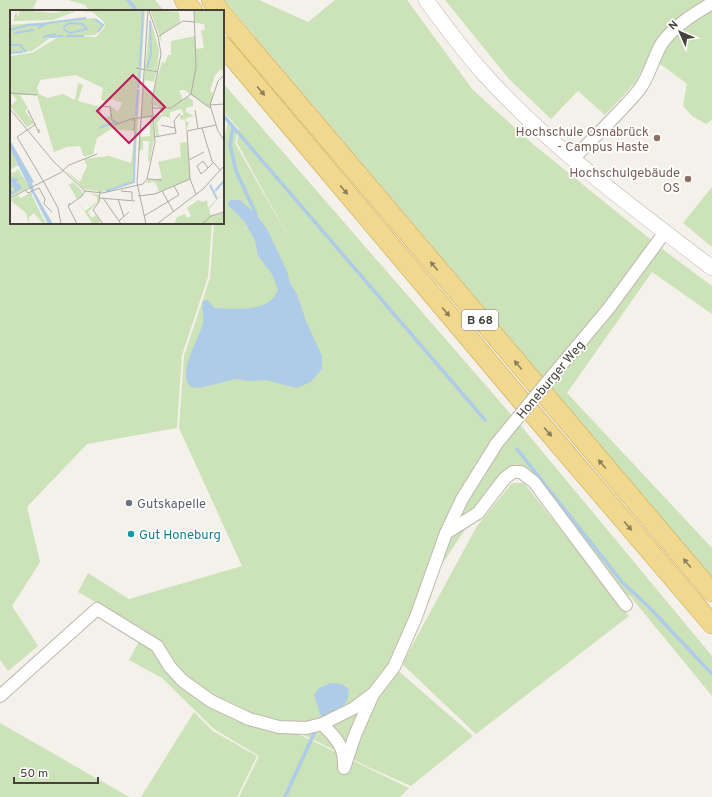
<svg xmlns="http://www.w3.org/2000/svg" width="712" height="797" font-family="Overpass,sans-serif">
  <rect width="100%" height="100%" fill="#f3f1ea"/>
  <g fill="#cce2b8">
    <polygon points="0,0 37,0 32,11 11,11 11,223 212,223 208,277 182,355 177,428 87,444 27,507 40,562 12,606 38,646 8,671 0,660"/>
    <polygon points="68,0 155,0 164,11 90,11 85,5"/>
    <polygon points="224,0 259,0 308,22 335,0 407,0 473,90 534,145 665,251 712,286 712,314 652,272 567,393 712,548 712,582 536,379 540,374"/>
    <polygon points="445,0 712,0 712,120 706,124 692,116 683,106 687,84 663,66 647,60 635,83 605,115 578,91 551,119 509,79"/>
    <polygon points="223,83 522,427 712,656 712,696 630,596 618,593 534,482 516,464 503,472 417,602 394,667 473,736 411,786 368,767 292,729 290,730 409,788 400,797 239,797 259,756 214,729 162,678 129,660 145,630 78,592 88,573 129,599 242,566 179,428 184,356 210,278 214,223 223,223 223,148 228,119 238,130 235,143 293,245 237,143 239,129 223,111"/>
    <polygon points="712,187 712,247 683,223"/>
    <polygon points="512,483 524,483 629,616 476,734 402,664 477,526"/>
    <polygon points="194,712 213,731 257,756 237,797 141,797"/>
    <polygon points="0,723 129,797 0,797"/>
  </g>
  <g fill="#aecce8">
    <path d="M231,200H240L256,214L267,229L287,271L290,283L297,294L306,321L322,356V369L311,382L296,388L266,380L248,381L236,379L199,388L190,387C177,371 199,340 203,323C205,315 200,308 203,301L208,300L214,308C227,309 253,310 265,304C271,302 275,296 278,290L272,274L258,256L255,240L244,221L229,206L228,202Z"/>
    <path d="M331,683L341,684L348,688C352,705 335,712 322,719L314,695L319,688Z"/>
  </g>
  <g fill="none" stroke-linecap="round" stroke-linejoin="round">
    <g stroke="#aecce8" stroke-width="3.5">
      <polyline points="128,0 137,11"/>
      <polyline points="223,115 485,420"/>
      <polyline points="233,127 230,145 236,171 256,214"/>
      <polyline points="517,449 622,582 647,605 712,674"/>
      <polyline points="285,797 316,729"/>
    </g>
    <defs>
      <g id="minor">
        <path d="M573,159C595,136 619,114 639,90C650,75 653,58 662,43C675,25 694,14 712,3"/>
        <polyline points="553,375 609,308 665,232"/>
        <polyline points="446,533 478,513 505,478 513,472 521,472 534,482 626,605"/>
        <polyline points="0,696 97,609 157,646 170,667 183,681 211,701 249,719 279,727 306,728 322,724 354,708 374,693 394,667 416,617 446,533 462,499 497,443"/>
        <path d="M322,724C334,736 344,745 344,763"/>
        <polyline points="344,768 355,735 373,694"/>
      </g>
      <path id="tertiary" d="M426,0C445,26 464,52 486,76C552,149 634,208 712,268"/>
      <g id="trunk">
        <polyline points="184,0 193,11"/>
        <polyline points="211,0 220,11"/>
        <polyline points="223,15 712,592"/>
        <polyline points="223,46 520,399 712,624"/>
      </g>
    </defs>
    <use href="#minor" stroke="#beb9ae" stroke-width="14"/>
    <use href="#tertiary" stroke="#beb9ae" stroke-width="16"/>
    <use href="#trunk" stroke="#cca54c" stroke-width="20"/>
    <use href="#minor" stroke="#fff" stroke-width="12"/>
    <use href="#tertiary" stroke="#fff" stroke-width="15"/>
    <use href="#trunk" stroke="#f0d88f" stroke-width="19"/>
    <defs>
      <polyline id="minor-bridge" points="497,443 553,375"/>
    </defs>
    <use href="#minor-bridge" stroke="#beb9ae" stroke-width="14" stroke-linecap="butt"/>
    <use href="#minor-bridge" stroke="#fff" stroke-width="12"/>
  </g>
  <defs><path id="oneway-solid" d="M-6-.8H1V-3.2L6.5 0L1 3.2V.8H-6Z"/></defs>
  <g fill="#8a7e5b">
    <use href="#oneway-solid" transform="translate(261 91) rotate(50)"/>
    <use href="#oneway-solid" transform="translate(344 190) rotate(50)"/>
    <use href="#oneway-solid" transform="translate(434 266) rotate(-130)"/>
    <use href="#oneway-solid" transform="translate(446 312) rotate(50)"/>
    <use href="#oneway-solid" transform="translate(518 365) rotate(-130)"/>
    <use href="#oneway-solid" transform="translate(548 432) rotate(49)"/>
    <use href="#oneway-solid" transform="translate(602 464) rotate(-130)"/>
    <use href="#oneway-solid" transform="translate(628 526) rotate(50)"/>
    <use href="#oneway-solid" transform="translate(687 563) rotate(-130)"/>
  </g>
  <g fill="#8d6e63" stroke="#fff" stroke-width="1.5">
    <circle cx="657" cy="138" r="4"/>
    <circle cx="688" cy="179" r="4"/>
  </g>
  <circle fill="#6b7280" stroke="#fff" stroke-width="1.5" cx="129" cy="503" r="4"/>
  <circle fill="#0f9aa8" stroke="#fff" stroke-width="1.5" cx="131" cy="534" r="4"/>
  <g text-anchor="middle" stroke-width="3.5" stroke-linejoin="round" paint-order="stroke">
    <rect fill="#fff" stroke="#7e7b74" stroke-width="1" x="462" y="310" width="36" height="20" rx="3"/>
    <g font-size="12" font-weight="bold" fill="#464239">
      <text x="480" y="324">B 68</text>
    </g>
    <g font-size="13" fill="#785e54" stroke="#fff" text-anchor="end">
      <text x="649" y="136">Hochschule Osnabrück<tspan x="649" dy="15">- Campus Haste</tspan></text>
      <text x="680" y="177">Hochschulgebäude<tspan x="680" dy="15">OS</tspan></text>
    </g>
    <g font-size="13" fill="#464239" stroke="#fff">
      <text transform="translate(550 379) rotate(-50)" y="5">Honeburger Weg</text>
    </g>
    <g font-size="13" fill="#5b616d" stroke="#fff" text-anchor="start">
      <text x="137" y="508">Gutskapelle</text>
    </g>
    <g font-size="13" fill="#0d838f" stroke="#fff" text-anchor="start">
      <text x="139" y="539">Gut Honeburg</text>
    </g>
  </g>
  <g transform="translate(10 10)">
    <rect width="214" height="214" fill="#f3f1ea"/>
    <path d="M10,0L44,3L53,2L36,0H64L54,3L67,0H74L81,3L69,0L43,10L3,11L6,1L8,7ZM76,0H135L130,77L125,80L130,79L124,172L91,182L74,179L55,160L70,172L77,156L74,149L99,146L121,153L125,121L101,119L87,128L83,144L74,147L70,136L57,137L44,142L27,85H10L18,98L15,101L24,113L17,117L0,96L7,90L0,82V46L22,43L50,26L40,28L22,41L0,43V15L84,8L94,16L85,25L61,26L86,27L95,17L94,12L84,3ZM66,65L93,78L91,90L94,91L93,96L102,89L112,93L108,102L100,95V106L93,108L90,97L68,91L73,75L68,73L65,90L53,84L38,88L29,84L27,78L30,70ZM140,0L169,2L170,12L151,25L152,33ZM184,0H214V64L211,59L205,65L200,81L203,83L200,98L174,80H169L173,90L178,87L183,91V96L176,98V102L184,106L176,108V112H179L176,121L175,109L171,110L169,105H174L171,99L160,102V108L152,106L147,113L149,126H146L144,106L152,105L150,97L143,95L144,79L152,52L155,53L158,45H161V31L185,26L186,39L194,38L191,20H195L194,14L185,13ZM140,8L149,40L147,61L135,59ZM135,60L146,62L144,72L135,70L134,75L136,80L142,81L144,127L140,151H138L139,131H133V140H128ZM140,107V126L130,127L131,108ZM177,132L180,169L143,184L149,181L145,172L136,173L138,170L144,171L142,170L152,168L148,152L171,147L170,133ZM0,139L8,155L2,159H0ZM8,159L20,177L0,187V162L4,163ZM63,172L72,181L73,185L67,189L59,175ZM22,182V186L36,214H33L24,203L19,207V214L16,203L0,190L7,185L11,188ZM214,182L199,199L201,206L214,203V214H164L167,207L175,204L178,208L181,206L177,198L188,190L193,192L197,190L198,198ZM80,183L89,185V191L78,202L82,208L86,205L90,211L88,214H83L67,190L75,201L87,192V187Z" fill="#cce2b8" fill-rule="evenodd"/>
    <path d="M0,130L24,172L22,173L24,181L43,214H38L0,139ZM0,168H7L8,170L5,174L9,173L12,178L0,186V180L4,182V176L0,178L3,173L0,172Z" fill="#aecce8"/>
    <path fill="none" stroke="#aecce8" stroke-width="2" d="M85,9L93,15L88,22M28,18L38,13L76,8M53,19L60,23L77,19L72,14L60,13L53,17M0,20L18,15L34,14M5,23L24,20M56,26H74M33,27L46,24M40,27L53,26M1,35H10L16,42M0,43L13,42M130,57L133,0M137,58L141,44L140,11M128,78L130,60M126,106L128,79M89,118L105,112M200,175L207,189M96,181L124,172L125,121M205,181L214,171"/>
    <path fill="none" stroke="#aeaba3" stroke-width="1" d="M149,26L173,11L184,12M126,58L148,62M214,65L208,71L200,95L208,121L214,130M0,83L27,85M181,84L200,98M200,95L214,94M90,96L100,97L102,110L108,113M142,98H161L181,84L186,57L184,0M0,99L44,152L75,181L92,183L133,174L137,169L145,132L142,91L151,44L148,26L139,1M185,100L188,119M19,103L18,100L29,123V119M122,110H125L124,121M26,114L7,127L35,174L48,198L51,214M104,115L121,109L143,106M151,115L165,118M192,118L202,151L210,160M145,127L166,123L164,111L170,103M179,150L194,142M198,158L193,151L187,156L191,164L197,159L203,153M137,169L152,170M127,173L136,214M127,173L138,0M15,180L18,183L29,178L35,189L34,194L42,202M90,181L89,192L83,200L93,214M111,181L122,182V190M152,181L164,202M186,184L180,169L177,121L206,115M128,186L145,184L180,169M0,188L50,163L59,155L87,144M90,188L125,191M93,188L111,214M108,189L114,207M60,193L58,196L72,186L75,181M58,196L67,214M134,206L169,185L164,176M109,211L119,202M147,214L193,179L214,156M192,214L201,206L214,202"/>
    <path fill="#c2185b" fill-opacity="0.15" stroke="#c2185b" stroke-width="2" d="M123,65L155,97L119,133L87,101Z"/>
    <rect width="214" height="214" fill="none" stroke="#464239" stroke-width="2"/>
  </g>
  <g transform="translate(680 32) rotate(315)" stroke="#ffffff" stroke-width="3" paint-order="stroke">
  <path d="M0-3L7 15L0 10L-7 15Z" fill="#464239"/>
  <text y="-6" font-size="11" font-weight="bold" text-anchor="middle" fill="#464239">N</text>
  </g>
  <path d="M14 777v6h84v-6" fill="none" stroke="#464239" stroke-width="2"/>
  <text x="20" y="777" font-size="12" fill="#464239" stroke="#ffffff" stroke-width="3" paint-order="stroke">50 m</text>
</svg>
